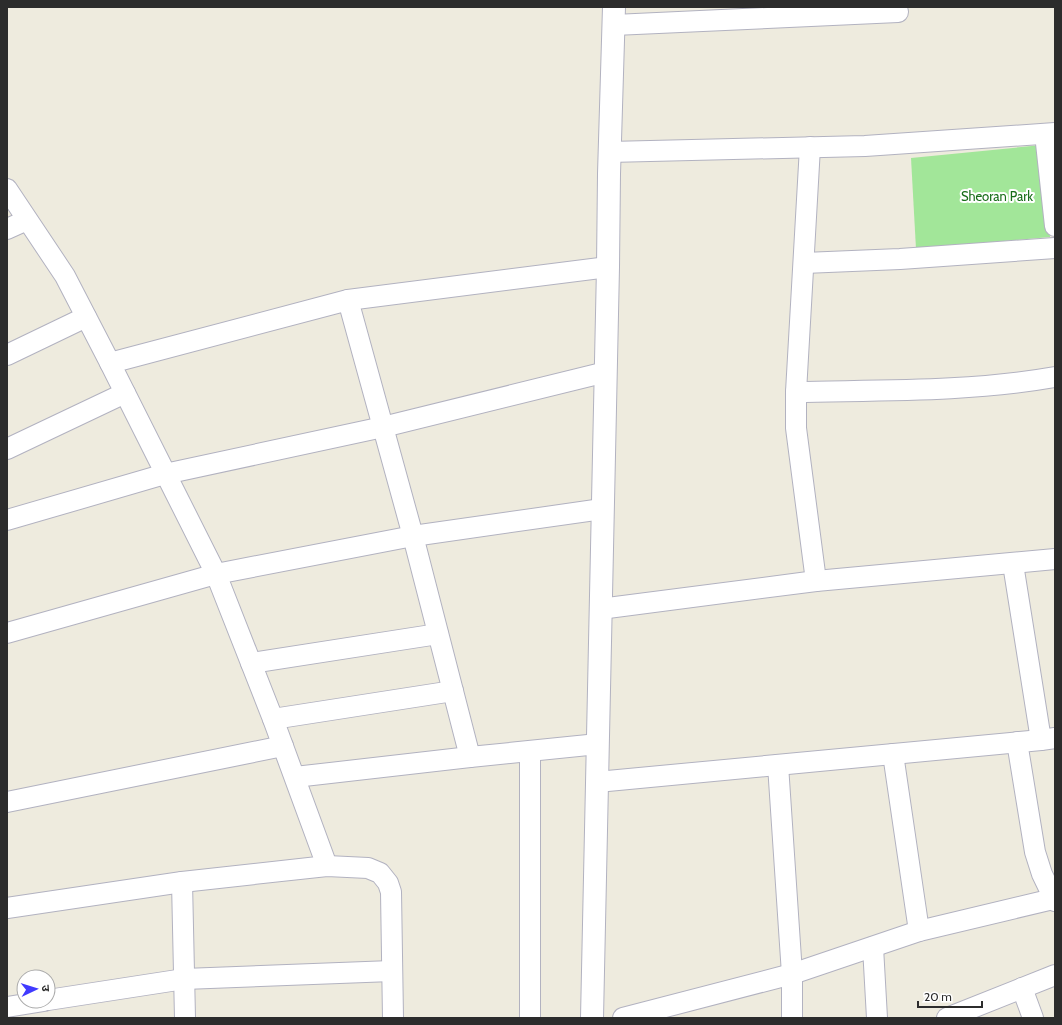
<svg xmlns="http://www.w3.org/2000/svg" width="1062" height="1025" font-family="Cabin,'Noto Sans Devanagari',sans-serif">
  <rect width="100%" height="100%" fill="#eeebde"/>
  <polygon fill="#a2e699" points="1042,145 1050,237 916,249 911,158"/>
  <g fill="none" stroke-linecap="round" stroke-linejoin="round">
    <defs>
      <g id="minor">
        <polyline points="614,25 898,12"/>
        <polyline points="1045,134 1055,226"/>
        <polyline points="810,147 796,392 796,428 816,581"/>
        <polyline points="609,152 865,146 1055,133"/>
        <polyline points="7,189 65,276 110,363 216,574 273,719 327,866"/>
        <polyline points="7,229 27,220"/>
        <polyline points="804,263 900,259 1055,248"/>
        <polyline points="348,300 413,536 470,757"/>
        <polyline points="7,355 86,317"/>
        <polyline points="110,363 348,300 608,267"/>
        <path d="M796,392C882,390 970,392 1055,377"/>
        <polyline points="7,449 125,393"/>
        <polyline points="7,520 165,474 383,427 606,372"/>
        <polyline points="1013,564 1041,740"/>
        <polyline points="600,609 816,581 1055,559"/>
        <polyline points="7,633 216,574 413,536 602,509"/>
        <polyline points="251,663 438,634"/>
        <polyline points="273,719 453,691"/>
        <polyline points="1017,742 1035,852 1042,874 1055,901"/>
        <polyline points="893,754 919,931"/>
        <polyline points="778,765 792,974 792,1018"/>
        <polyline points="295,777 470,757 598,744"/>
        <polyline points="597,782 1041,740 1055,738"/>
        <polyline points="7,802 283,746"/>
        <polyline points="182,882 185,1018"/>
        <polyline points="7,908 182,882 327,866 368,868 380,873 388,883 391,892 393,1018"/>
        <polyline points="873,947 877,1018"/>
        <polyline points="1022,988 1033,1018"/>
        <polyline points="48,1000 184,979 392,971"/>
        <polyline points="7,1007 44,1001"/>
        <polyline points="530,1018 530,752"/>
        <polyline points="623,1018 792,974 919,931 1053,899"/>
        <polyline points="947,1018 1055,975"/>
      </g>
      <polyline id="secondary" points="592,1018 608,267 609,174 614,7"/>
    </defs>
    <use href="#minor" stroke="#b2b2c0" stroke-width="22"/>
    <use href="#secondary" stroke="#b2b2c0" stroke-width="24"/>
    <use href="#minor" stroke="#fff" stroke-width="20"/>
    <use href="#secondary" stroke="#fff" stroke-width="22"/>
  </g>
  <g text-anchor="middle" stroke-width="4" stroke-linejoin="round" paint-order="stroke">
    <g font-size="13" fill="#186d19" stroke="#fff">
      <text x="997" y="201">Sheoran Park</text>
    </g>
  </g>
  <rect width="1062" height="1025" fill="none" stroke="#2c2c2c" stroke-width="16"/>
  <g transform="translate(36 989) rotate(86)"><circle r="19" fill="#ffffff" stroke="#ababab"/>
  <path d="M0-3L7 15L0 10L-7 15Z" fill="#403aff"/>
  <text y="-6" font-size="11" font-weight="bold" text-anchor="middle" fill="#2c2c2c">उ</text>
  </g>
  <path d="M918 1001v6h64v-6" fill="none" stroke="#2c2c2c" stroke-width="2"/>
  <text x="924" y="1001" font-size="12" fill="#2c2c2c" stroke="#ffffff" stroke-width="3" paint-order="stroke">20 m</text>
</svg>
